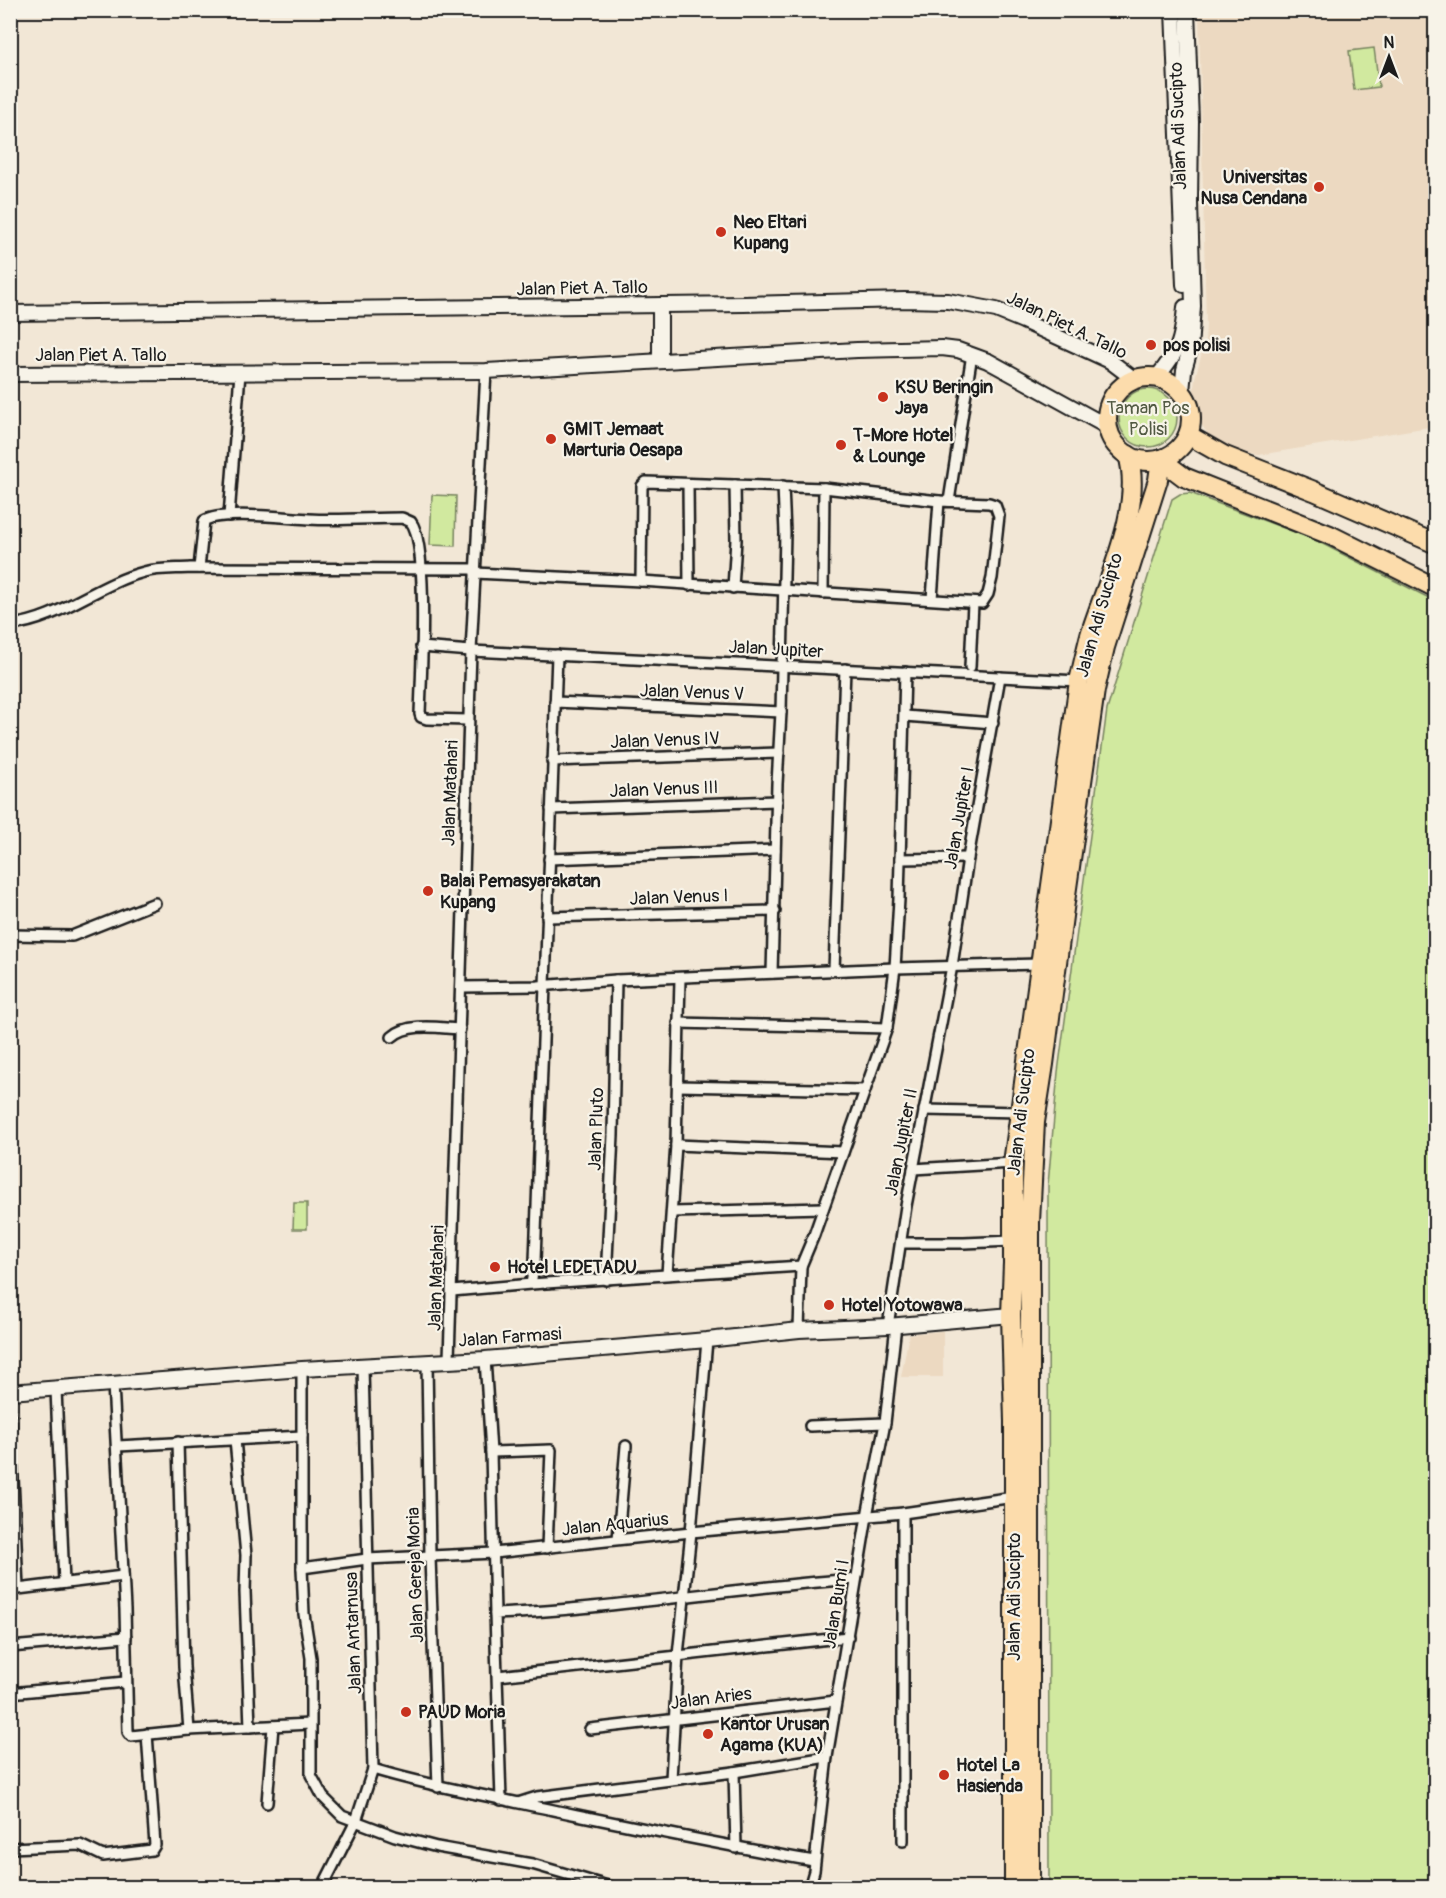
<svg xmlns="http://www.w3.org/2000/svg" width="1446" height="1898" font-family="Pangolin,sans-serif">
  <rect width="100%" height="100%" fill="#f2e7d6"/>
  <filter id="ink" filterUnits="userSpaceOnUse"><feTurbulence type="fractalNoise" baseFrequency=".0167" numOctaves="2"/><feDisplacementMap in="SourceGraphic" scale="12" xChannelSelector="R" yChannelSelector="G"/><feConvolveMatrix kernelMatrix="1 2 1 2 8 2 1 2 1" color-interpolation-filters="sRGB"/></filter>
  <g filter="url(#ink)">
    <g fill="#ecd9c1">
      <polygon points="1199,11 1435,11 1435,426 1259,455 1245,453 1212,440 1201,424 1193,398 1195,378 1205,342 1206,325"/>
      <polygon points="943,1331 943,1377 901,1377 909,1334"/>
    </g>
    <g fill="#d1e99f" stroke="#76825e" stroke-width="1.5">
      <polygon points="1374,48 1379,87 1354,90 1349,51"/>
      <circle cx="1148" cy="418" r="29"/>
      <polygon points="1190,493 1313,539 1435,601 1435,1887 1049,1887 1048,1185 1058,1072 1107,710 1172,499 1180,494"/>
      <polygon points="432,495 456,496 455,546 430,545"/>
      <polygon points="294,1203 307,1203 307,1229 293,1229"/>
    </g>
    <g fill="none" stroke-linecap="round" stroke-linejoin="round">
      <defs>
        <g id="street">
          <polyline points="688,484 689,585"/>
          <polyline points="949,501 972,354"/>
          <polyline points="229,516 240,373"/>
          <path d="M199,568L204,521C221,510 287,518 309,519C340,521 371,518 402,518L411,522C429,545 421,679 420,714L421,717L427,719L468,720"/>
          <polyline points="475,573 641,581 982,603 988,594 992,578 999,516 995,505 989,503 939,501 932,599"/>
          <polyline points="641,581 642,486 646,482 824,488 939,501"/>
          <polyline points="733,588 736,540 735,485"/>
          <polyline points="823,593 824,488"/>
          <path d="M10,625C59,620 97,584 144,572C158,568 175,569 190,568L476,569"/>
          <polyline points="421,647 471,651 1079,681"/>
          <polyline points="970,667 973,603"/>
          <polyline points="555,702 781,712 785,533 783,486"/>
          <polyline points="905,716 993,723"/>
          <polyline points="552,761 779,753"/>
          <polyline points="551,809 777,801"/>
          <polyline points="549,859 775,850"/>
          <polyline points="900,859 968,858"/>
          <polyline points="547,917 775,911"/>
          <polyline points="10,935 72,936 155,903"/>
          <polyline points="834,970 845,669"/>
          <polyline points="772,973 777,784 781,712"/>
          <polyline points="462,987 538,986 616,980 895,968 1039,964"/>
          <polyline points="678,1023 887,1028"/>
          <path d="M392,1037C408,1022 440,1028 460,1029"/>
          <polyline points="678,1086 865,1090"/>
          <polyline points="924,1110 1021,1112"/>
          <polyline points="676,1145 843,1152"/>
          <polyline points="913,1169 1013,1163"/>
          <polyline points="672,1212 823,1208"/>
          <polyline points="901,1243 964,1243 1012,1241"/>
          <polyline points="667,1274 676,1145 680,978"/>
          <polyline points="606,1280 613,1135 616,980"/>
          <polyline points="531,1284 801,1266 814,1235 887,1028 895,968 899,899 905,672"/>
          <polyline points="452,1291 531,1284 535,1261 557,655"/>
          <polyline points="888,1326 906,1206 952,966 968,858 1000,677"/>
          <polyline points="799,1330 801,1266"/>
          <polyline points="449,1359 471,651 486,371"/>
          <polyline points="485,1359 491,1452 495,1614"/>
          <polyline points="427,1362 430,1557 438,1787"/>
          <polyline points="302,1369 302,1568 304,1614 311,1658 311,1775 323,1797 342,1816 395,1836 437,1847 532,1864 611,1887"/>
          <polyline points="113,1384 125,1609 128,1732 131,1736 189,1730"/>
          <polyline points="56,1389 64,1583"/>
          <polyline points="10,1411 18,1588"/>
          <polyline points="810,1426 885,1423"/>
          <polyline points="235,1440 246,1555 245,1592 250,1727"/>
          <polyline points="178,1442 184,1667 189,1730 310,1724"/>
          <polyline points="118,1446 302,1436"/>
          <polyline points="491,1452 551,1450 547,1548"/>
          <polyline points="903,1513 903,1841"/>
          <polyline points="618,1539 626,1446"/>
          <polyline points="302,1568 367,1559 494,1553 691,1532 903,1513 1014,1497"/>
          <polyline points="10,1590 123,1576"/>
          <polyline points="10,1647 126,1637"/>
          <polyline points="498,1676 848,1637"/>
          <polyline points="10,1693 125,1682"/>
          <polyline points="590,1729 836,1701"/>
          <path d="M373,1769C421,1784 470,1792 519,1803C617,1823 715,1844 814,1861"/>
          <polyline points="734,1772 736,1848"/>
          <polyline points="671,1779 678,1655 691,1532 707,1340"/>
          <path d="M501,1800L495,1614C616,1609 735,1587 856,1579"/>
          <polyline points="521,1802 537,1797 734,1772 827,1757"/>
          <polyline points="267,1803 273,1726"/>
          <polyline points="10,1848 80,1845 103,1856 152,1850 155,1845 147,1734"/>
          <polyline points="322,1888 356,1821 373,1769 363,1367"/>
          <polyline points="762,1888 764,1888"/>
          <polyline points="809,1888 814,1871 827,1757 867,1516 885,1423 896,1325"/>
        </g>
        <g id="secondary">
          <polyline points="1173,10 1184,285"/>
          <polyline points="10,313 744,304 904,300 948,301 996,310 1023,321 1110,361 1135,380"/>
          <polyline points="660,361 660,305"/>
          <polyline points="10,374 486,371 857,350 942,348 958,350 988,361 1108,427"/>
          <path d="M1156,378C1179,351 1182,342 1185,307"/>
          <polyline points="1182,392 1184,370 1190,349 1193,306 1190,203 1191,122 1187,10"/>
          <polyline points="10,1392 302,1369 485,1359 707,1340 799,1330 888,1326 1011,1315"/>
        </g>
        <g id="highway">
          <circle cx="1149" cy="419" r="42"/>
          <polyline points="1188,435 1225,456 1314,491 1436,544"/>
          <polyline points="1164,458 1172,468 1184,477 1330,535 1436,588"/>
          <path d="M1014,1888V1422L1011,1315L1013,1263V1163L1079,681C1083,665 1086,650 1090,635C1106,583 1144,508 1128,455"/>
          <polyline points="1030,1888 1030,1222 1035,1122 1044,1064 1063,916 1095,690 1105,647 1158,480 1161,459"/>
        </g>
      </defs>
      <use href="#street" stroke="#1c1c1c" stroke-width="14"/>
      <use href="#secondary" stroke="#1c1c1c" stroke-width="18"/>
      <use href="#highway" stroke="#1c1c1c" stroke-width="22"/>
      <use href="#street" stroke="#f7f3e8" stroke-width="9"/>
      <use href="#secondary" stroke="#f7f3e8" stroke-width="14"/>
      <use href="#highway" stroke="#fcdcac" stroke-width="18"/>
    </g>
  </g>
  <g fill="#c8321e" stroke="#f7f3e8" stroke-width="2">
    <circle cx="1319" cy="187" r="6"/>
    <circle cx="721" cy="232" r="6"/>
    <circle cx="1151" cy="345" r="6"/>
    <circle cx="883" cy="397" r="6"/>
    <circle cx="551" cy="439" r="6"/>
    <circle cx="841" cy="445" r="6"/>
    <circle cx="428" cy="891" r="6"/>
    <circle cx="495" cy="1267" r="6"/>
    <circle cx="829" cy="1305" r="6"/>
    <circle cx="406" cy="1712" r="6"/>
    <circle cx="708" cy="1734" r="6"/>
    <circle cx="944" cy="1775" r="6"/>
  </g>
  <g text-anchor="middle" stroke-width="4.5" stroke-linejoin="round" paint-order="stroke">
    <g font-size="18" fill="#1c1c1c" stroke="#f7f3e8">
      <text transform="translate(1178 126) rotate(-92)" y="6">Jalan Adi Sucipto</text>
      <text transform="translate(582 288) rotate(-1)" y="6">Jalan Piet A. Tallo</text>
      <text transform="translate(1067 325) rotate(26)" y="6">Jalan Piet A. Tallo</text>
      <text x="101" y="361">Jalan Piet A. Tallo</text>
      <text transform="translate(1099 615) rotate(-74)" y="6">Jalan Adi Sucipto</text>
      <text transform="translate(776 649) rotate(3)" y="6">Jalan Jupiter</text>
      <text transform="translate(692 692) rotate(2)" y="6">Jalan Venus V</text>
      <text transform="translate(665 740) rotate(-2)" y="6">Jalan Venus IV</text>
      <text transform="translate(664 789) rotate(-2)" y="6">Jalan Venus III</text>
      <text transform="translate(450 793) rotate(-88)" y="6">Jalan Matahari</text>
      <text transform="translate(959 818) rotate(-80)" y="6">Jalan Jupiter I</text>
      <text transform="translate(679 897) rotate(-2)" y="6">Jalan Venus I</text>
      <text transform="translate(1021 1112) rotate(-83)" y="6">Jalan Adi Sucipto</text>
      <text transform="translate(596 1129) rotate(-88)" y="6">Jalan Pluto</text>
      <text transform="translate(901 1142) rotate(-79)" y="6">Jalan Jupiter II</text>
      <text transform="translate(436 1278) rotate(-88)" y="6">Jalan Matahari</text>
      <text transform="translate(510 1337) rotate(-4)" y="6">Jalan Farmasi</text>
      <text transform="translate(615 1524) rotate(-6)" y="6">Jalan Aquarius</text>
      <text transform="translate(415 1575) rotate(-92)" y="6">Jalan Gereja Moria</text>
      <text transform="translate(1014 1597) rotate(-90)" y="6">Jalan Adi Sucipto</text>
      <text transform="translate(836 1604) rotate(-81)" y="6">Jalan Bumi I</text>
      <text transform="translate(353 1633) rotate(-92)" y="6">Jalan Antarnusa</text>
      <text transform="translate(711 1698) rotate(-7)" y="6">Jalan Aries</text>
    </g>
    <g font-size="18" font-weight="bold" fill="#1c1c1c" stroke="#f7f3e8" text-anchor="start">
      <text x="1307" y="183" text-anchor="end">Universitas<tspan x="1307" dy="21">Nusa Cendana</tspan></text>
      <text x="733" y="228">Neo Eltari<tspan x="733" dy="21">Kupang</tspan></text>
      <text x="1163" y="351">pos polisi</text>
      <text x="895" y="393">KSU Beringin<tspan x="895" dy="21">Jaya</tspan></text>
      <text x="563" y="435">GMIT Jemaat<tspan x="563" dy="21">Marturia Oesapa</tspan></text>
      <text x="853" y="441">T-More Hotel<tspan x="853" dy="21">&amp; Lounge</tspan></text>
      <text x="440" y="887">Balai Pemasyarakatan<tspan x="440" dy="21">Kupang</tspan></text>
      <text x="507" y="1273">Hotel LEDETADU</text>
      <text x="841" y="1311">Hotel Yotowawa</text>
      <text x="418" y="1718">PAUD Moria</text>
      <text x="720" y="1730">Kantor Urusan<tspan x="720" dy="21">Agama (KUA)</tspan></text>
      <text x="956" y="1771">Hotel La<tspan x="956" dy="21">Hasienda</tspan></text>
    </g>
    <g font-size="18" fill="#525a43" stroke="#f7f3e8">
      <text x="1148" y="414">Taman Pos<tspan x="1148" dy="21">Polisi</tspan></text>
    </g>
  </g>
  <rect width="1446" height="1898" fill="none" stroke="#f7f3e8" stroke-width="36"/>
  <rect x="18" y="18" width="1410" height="1862" fill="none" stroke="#1c1c1c" stroke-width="2" filter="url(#ink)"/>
  <g transform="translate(1389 57)" stroke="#f7f3e8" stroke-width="4.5" paint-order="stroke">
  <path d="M0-4.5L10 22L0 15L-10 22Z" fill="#1c1c1c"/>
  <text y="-9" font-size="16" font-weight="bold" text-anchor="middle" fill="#1c1c1c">N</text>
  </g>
</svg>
